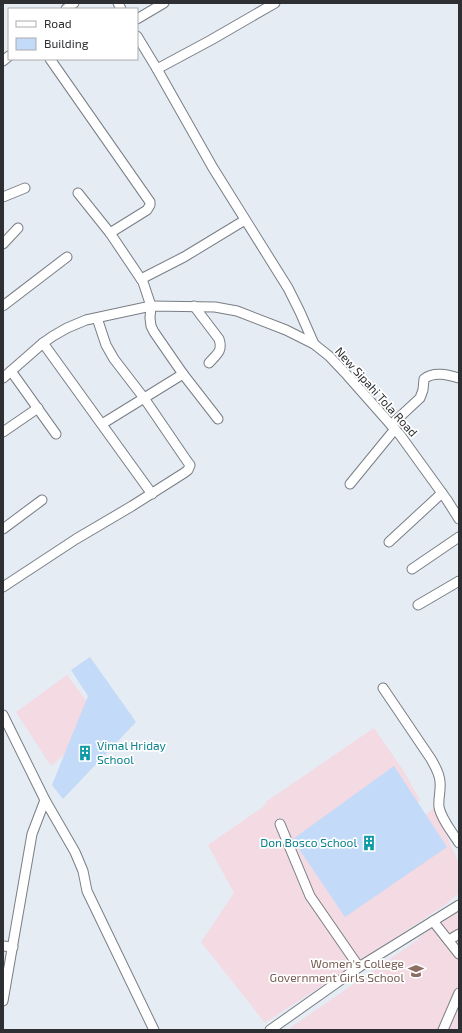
<svg xmlns="http://www.w3.org/2000/svg" width="462" height="1033" font-family="'Exo 2',sans-serif">
  <rect width="100%" height="100%" fill="#e6ecf4"/>
  <g fill="#f3dae3">
    <polygon points="67,675 102,722 51,766 16,712"/>
    <polygon points="374,728 403,770 420,800 415,805 422,817 434,808 459,863 459,893 445,905 265,1023 201,942 234,893 208,845 263,807 267,801"/>
    <polygon points="459,910 459,1030 287,1030 419,939 418,938"/>
  </g>
  <g fill="#c3daf8">
    <polygon points="90,657 136,722 63,799 52,785 88,696 71,670"/>
    <polygon points="394,766 447,847 345,917 295,843 293,839"/>
  </g>
  <g fill="none" stroke-linecap="round" stroke-linejoin="round">
    <defs>
      <g id="minor">
        <polyline points="118,3 121,9"/>
        <polyline points="66,9 74,3"/>
        <polyline points="137,19 164,3"/>
        <polyline points="137,36 157,69 213,168 288,288 300,312 314,344"/>
        <polyline points="50,59 150,202 150,205 147,210 110,233"/>
        <polyline points="3,61 9,56"/>
        <polyline points="157,69 211,40 275,3"/>
        <polyline points="78,193 110,233 143,282 151,306 150,318 151,326 154,332 183,374 218,419"/>
        <polyline points="3,197 25,188"/>
        <polyline points="3,244 18,228"/>
        <polyline points="141,279 184,257 245,220"/>
        <polyline points="3,306 67,257"/>
        <path d="M194,306L219,339C223,351 217,354 209,363"/>
        <polyline points="43,343 152,494"/>
        <polyline points="11,371 56,434"/>
        <polyline points="3,378 43,343 53,336 67,328 86,320 151,306 215,307 237,311 286,330 314,344 329,356 347,375 400,435 447,500 459,519"/>
        <polyline points="102,424 183,374"/>
        <path d="M391,425L420,398L423,390L424,379C434,371 448,375 459,378"/>
        <polyline points="3,432 38,408"/>
        <polyline points="350,484 395,429"/>
        <polyline points="3,529 42,500"/>
        <polyline points="389,542 442,493"/>
        <polyline points="412,569 459,537"/>
        <polyline points="3,587 76,539 132,506 184,473 188,470 190,465 187,461 144,398 114,359 106,345 97,318"/>
        <polyline points="418,605 459,581"/>
        <path d="M383,688L431,759C435,766 440,774 440,782C441,791 438,798 439,807C441,819 453,833 459,843"/>
        <polyline points="3,715 45,800 75,852 83,871 87,891 154,1030"/>
        <polyline points="280,824 310,896 359,967"/>
        <polyline points="433,921 459,954"/>
        <polyline points="449,940 459,934"/>
        <polyline points="3,946 13,947"/>
        <polyline points="3,1001 32,834 45,800"/>
        <polyline points="270,1030 359,967 459,905"/>
        <polyline points="443,1030 459,993"/>
      </g>
    </defs>
    <use href="#minor" stroke="#797e85" stroke-width="11"/>
    <use href="#minor" stroke="#fff" stroke-width="9"/>
  </g>
  <defs>
    <symbol id="building-bare" viewBox="-9 -9 18 18"><path d="M-4-6H4V6H1V3H-1V6H-4ZM-2.5-4.3h1.7v1.8h-1.7ZM.8-4.3h1.7v1.8H.8ZM-2.5-1h1.7V.8h-1.7ZM.8-1h1.7V.8H.8Z" fill="#0f9aa8" stroke="#fff" stroke-width="2.5" paint-order="stroke"/></symbol>
    <symbol id="university-bare" viewBox="-9 -9 18 18"><path d="M0-5L7-2L0 1L-7-2ZM-4 1L0 2.5L4 1V4Q0 6-4 4Z" fill="#8d6e63" stroke="#fff" stroke-width="2.5" paint-order="stroke"/></symbol>
  </defs>
  <g fill-rule="evenodd">
    <use href="#building-bare" x="74" y="742" width="22" height="22"/>
    <use href="#building-bare" x="358" y="832" width="22" height="22"/>
    <use href="#university-bare" x="405" y="960" width="22" height="22"/>
  </g>
  <g text-anchor="middle" stroke-width="3.5" stroke-linejoin="round" paint-order="stroke">
    <g font-size="12" fill="#2d2f32" stroke="#fff">
      <text transform="translate(376 392) rotate(48)" y="4">New Sipahi Tola Road</text>
    </g>
    <g font-size="12" fill="#0d838f" stroke="#fff" text-anchor="start">
      <text x="97" y="750">Vimal Hriday<tspan x="97" dy="14">School</tspan></text>
      <text x="357" y="847" text-anchor="end">Don Bosco School</text>
    </g>
    <g font-size="12" fill="#785e54" stroke="#fff" text-anchor="end">
      <text x="404" y="968">Women's College<tspan x="404" dy="14">Government Girls School</tspan></text>
    </g>
  </g>
  <rect width="462" height="1033" fill="none" stroke="#2d2f32" stroke-width="8"/>
  <rect x="8" y="8" width="130" height="52" fill="#ffffff" stroke="#abacad"/>
  <rect x="16" y="21" width="20" height="6" fill="#ffffff" stroke="#abacad"/>
  <text x="44" y="28" font-size="12" fill="#2d2f32">Road</text>
  <rect x="16" y="38" width="20" height="12" fill="#c3daf8" stroke="#abacad"/>
  <text x="44" y="48" font-size="12" fill="#2d2f32">Building</text>
</svg>
